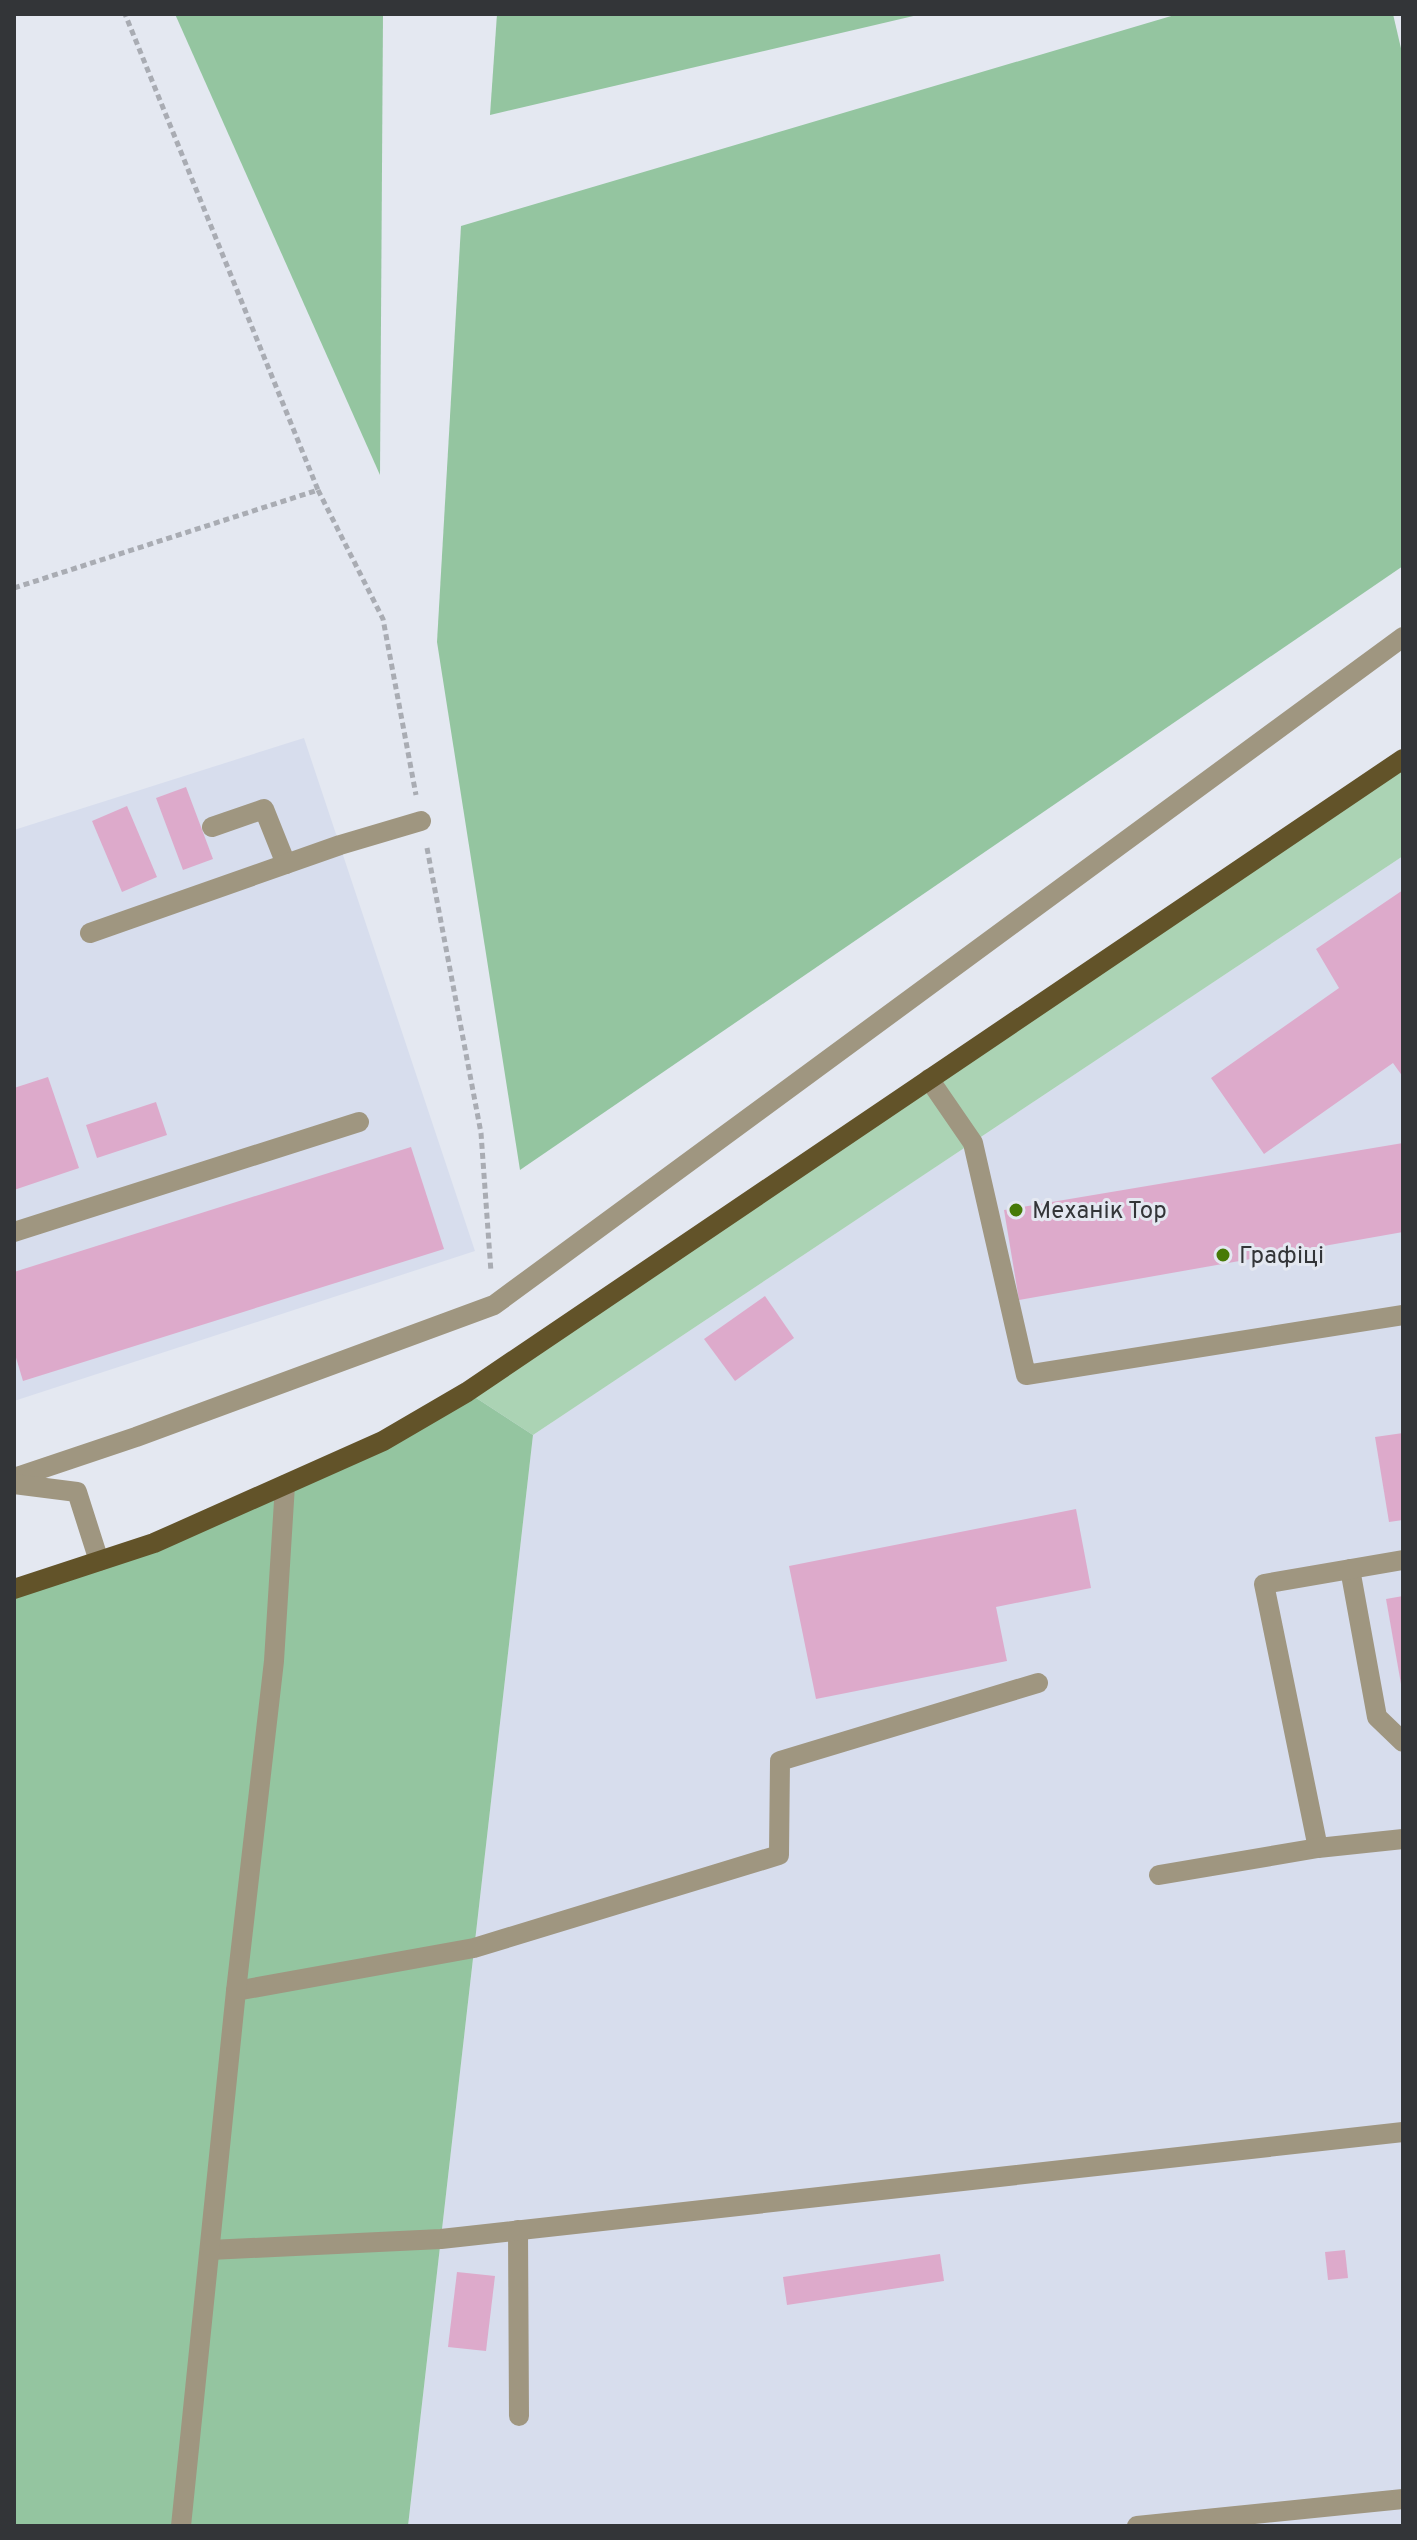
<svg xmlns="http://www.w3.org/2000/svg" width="1417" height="2540" font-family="Overpass,sans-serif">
  <rect width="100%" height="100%" fill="#e4e8f1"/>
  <g fill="#d7dded">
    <polygon points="304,738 475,1251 14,1401 14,830"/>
    <polygon points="1403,856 1403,2526 408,2526 533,1435"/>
  </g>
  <polygon fill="#abd3b4" points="1403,759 1403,856 533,1435 467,1392"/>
  <g fill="#94c5a0">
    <polygon points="175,14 383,14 380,475"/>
    <polygon points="497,14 922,14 490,115"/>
    <polygon points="1178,14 1393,14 1403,57 1403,566 520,1170 437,642 461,226"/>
    <polygon points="467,1392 533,1435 408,2526 14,2526 14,1589 99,1561"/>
  </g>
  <g fill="#ddaacb">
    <polygon points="186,787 213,859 183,870 156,798"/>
    <polygon points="127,806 157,877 122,892 92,821"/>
    <polygon points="1403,890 1403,1077 1393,1063 1264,1154 1211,1078 1339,988 1316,949"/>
    <polygon points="48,1077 79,1168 14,1190 14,1088"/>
    <polygon points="156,1102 167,1135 97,1158 86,1125"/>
    <polygon points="1403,1143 1403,1232 1019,1300 1004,1210"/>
    <polygon points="411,1147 444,1249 23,1381 14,1351 14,1272"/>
    <polygon points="765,1296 794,1338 735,1381 704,1339"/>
    <polygon points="1403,1433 1403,1520 1389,1522 1375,1437"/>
    <polygon points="1076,1509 1091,1588 996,1607 1007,1661 816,1699 789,1566"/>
    <polygon points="1403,1596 1403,1683 1401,1684 1386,1599"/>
    <polygon points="1345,2250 1348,2278 1328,2280 1325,2252"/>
    <polygon points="940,2254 944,2281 787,2305 783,2277"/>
    <polygon points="457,2272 495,2276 486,2351 448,2347"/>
  </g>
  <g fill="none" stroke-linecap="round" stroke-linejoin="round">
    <g stroke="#a9acb3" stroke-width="5" stroke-dasharray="6 4" stroke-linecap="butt">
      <polyline points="318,490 383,619 416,795"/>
      <polyline points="14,588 318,490 125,14"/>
      <polyline points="427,848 481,1133 491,1272"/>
    </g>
    <g stroke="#9f9680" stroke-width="20">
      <polyline points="212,827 264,809 286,864"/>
      <polyline points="90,933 340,845 421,821"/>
      <polyline points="929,1079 973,1143 1026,1375 1403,1315"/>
      <polyline points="14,1232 359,1122"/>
      <polyline points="14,1478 136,1437 494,1305 1403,637"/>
      <polyline points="14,1484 77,1492 99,1561"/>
      <polyline points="1350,1569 1377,1717 1403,1742"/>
      <polyline points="1318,1848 1264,1584 1403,1560"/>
      <polyline points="1159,1875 1318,1848 1403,1839"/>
      <polyline points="236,1991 474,1948 779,1855 780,1761 1038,1683"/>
      <polyline points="518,2230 519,2416"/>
      <polyline points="210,2250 441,2239 1403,2132"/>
      <polyline points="181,2526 236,1991 274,1661 285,1485"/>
      <polyline points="1137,2526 1403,2499"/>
    </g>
    <polyline stroke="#625329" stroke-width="20" points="14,1589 154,1543 383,1441 467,1392 1403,759"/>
  </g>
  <g fill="#477a07" stroke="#e4e8f1" stroke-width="3">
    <circle cx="1016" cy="1210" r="8"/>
    <circle cx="1223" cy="1255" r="8"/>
  </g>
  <g text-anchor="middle" stroke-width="6" stroke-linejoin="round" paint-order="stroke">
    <g font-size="24" fill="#333538" stroke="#e4e8f1" text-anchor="start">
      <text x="1032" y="1218">Механік Тор</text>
      <text x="1239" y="1263">Графіці</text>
    </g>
  </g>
  <rect width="1417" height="2540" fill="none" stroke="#333538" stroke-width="32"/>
</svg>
